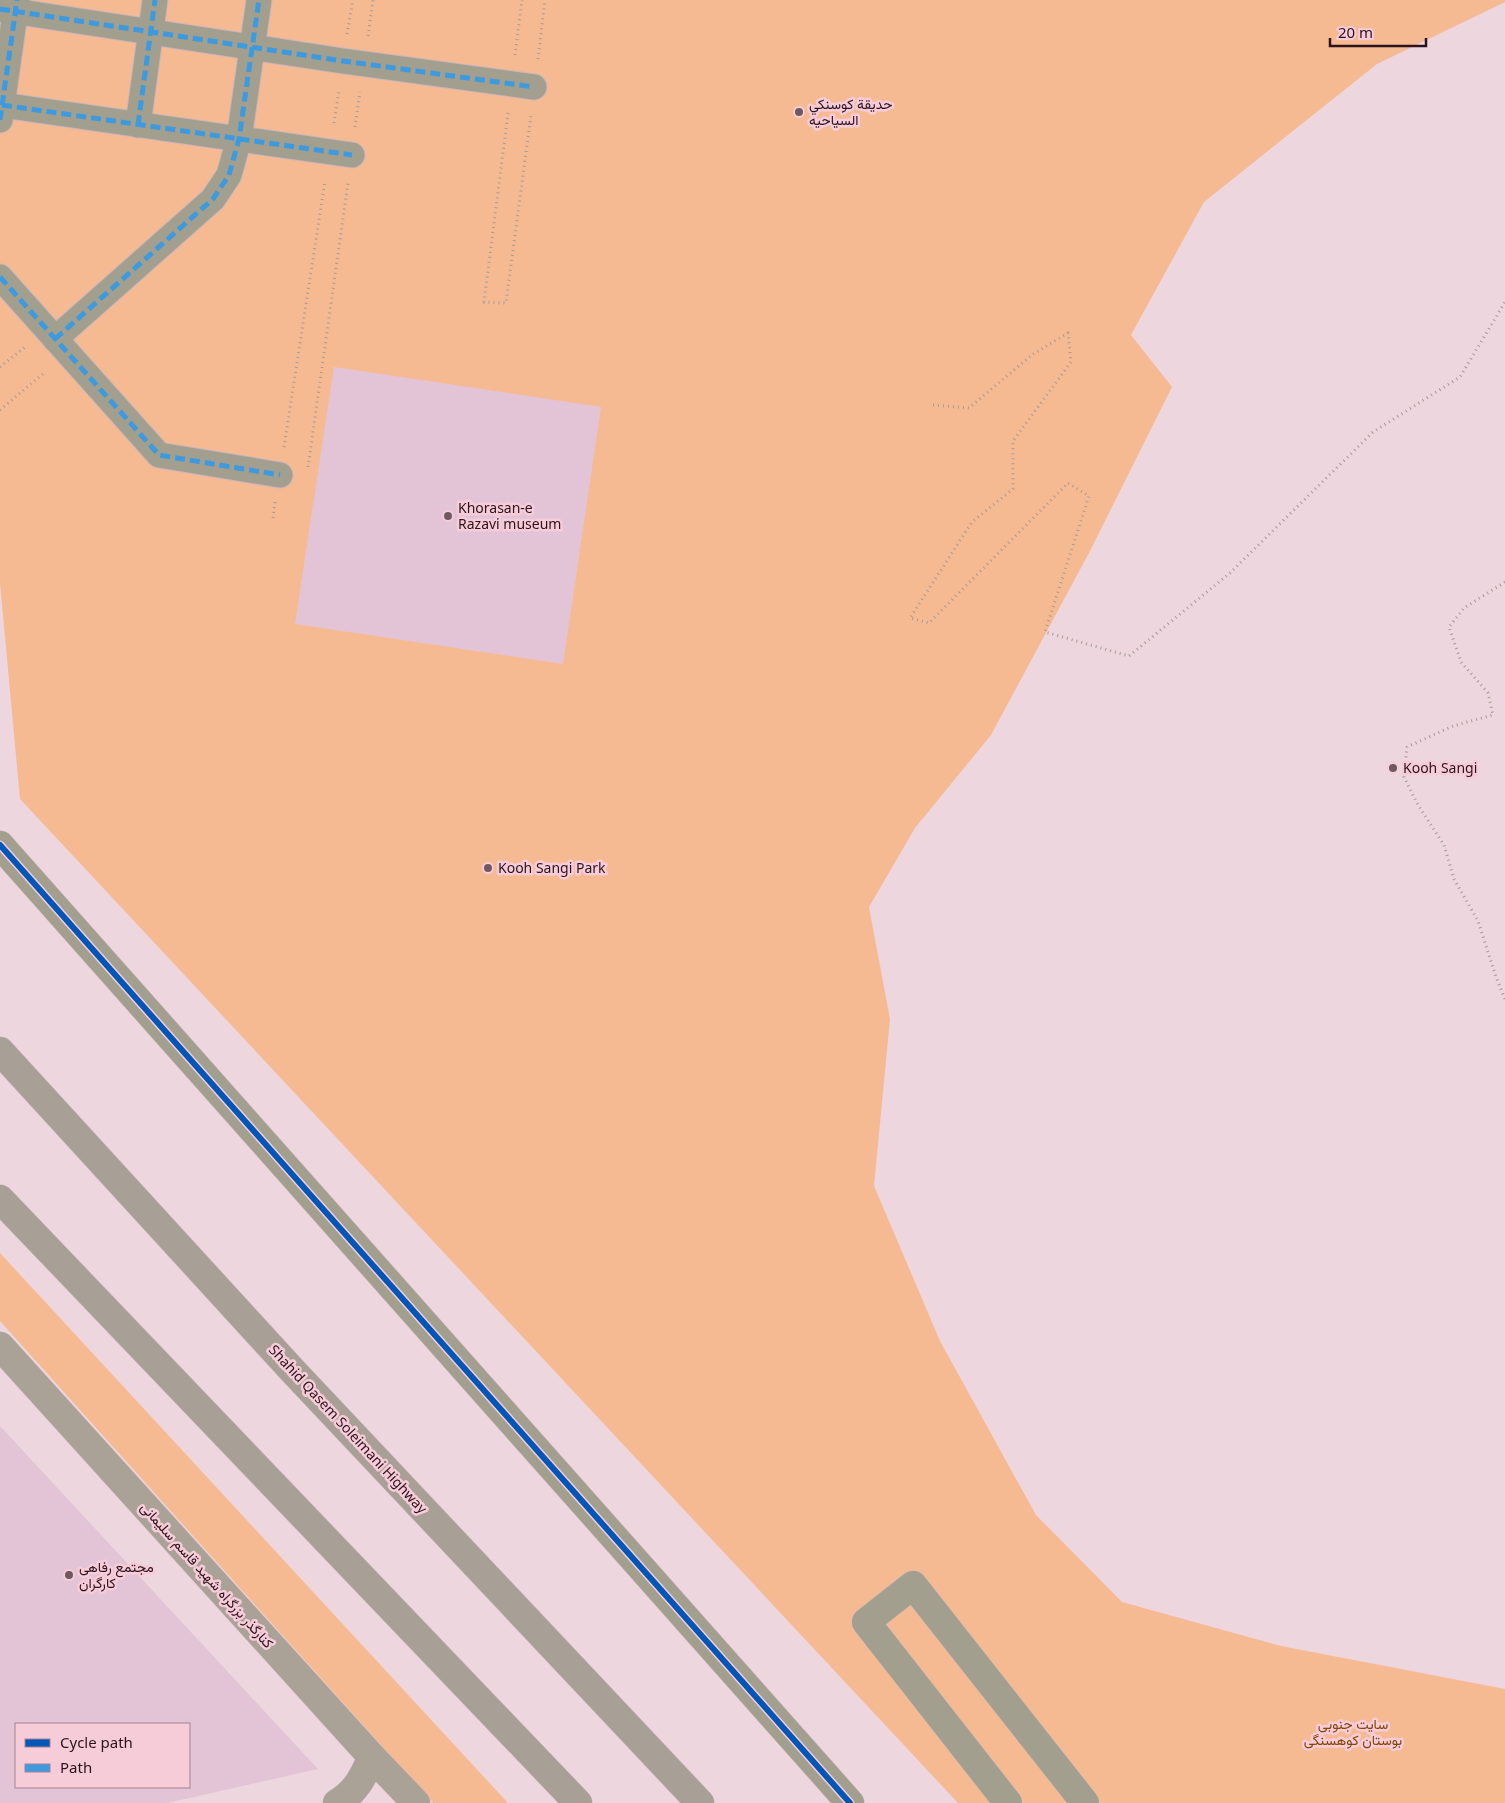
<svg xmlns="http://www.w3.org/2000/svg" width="1505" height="1803" font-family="'Noto Sans',Vazirmatn,sans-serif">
  <rect width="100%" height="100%" fill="#edd6dd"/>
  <g fill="#f6ba93">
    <polygon points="0,0 1505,0 1505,2 1377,64 1204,202 1131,335 1172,387 1090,551 991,735 915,828 869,907 890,1019 874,1186 940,1341 1036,1515 1122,1602 1281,1646 1505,1689 1505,1803 958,1803 20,799 0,583"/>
    <polygon points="0,1253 508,1803 433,1803 0,1321"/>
  </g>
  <g fill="#e3c4d6" fill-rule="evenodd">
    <polygon points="334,367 601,407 563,664 295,624"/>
    <path d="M0,1426L318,1769L167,1803H0ZM16,1724H189V1787H16Z"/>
  </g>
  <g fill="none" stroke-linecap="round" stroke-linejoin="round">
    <defs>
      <g id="pedestrian">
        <polyline points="0,9 343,61 534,87"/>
        <polyline points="2,105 352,155"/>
        <polyline points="0,120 17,0"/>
        <polyline points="138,125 155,0"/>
        <polyline points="0,277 159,455 280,475"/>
        <polyline points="55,339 213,199 229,175 239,139 259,0"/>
      </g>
      <g id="minor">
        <polyline points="0,845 850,1803"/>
        <polyline points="1008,1803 866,1622 913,1585 1085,1803"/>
      </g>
      <g id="primary">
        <polyline points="0,1346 372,1757 416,1803"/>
        <path d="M337,1803C356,1792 363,1777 372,1757"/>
      </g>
      <g id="trunk">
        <polyline points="0,1051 292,1370 700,1803"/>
        <polyline points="0,1199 578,1803"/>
      </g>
    </defs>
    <use href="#pedestrian" stroke="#c9b5bb" stroke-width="27"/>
    <use href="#minor" stroke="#c9b5bb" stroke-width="29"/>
    <use href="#primary" stroke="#c9b5bb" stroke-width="29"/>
    <use href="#trunk" stroke="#c9b5bb" stroke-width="29"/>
    <g stroke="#a49c95" stroke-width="3" stroke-dasharray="1 4" stroke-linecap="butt">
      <polyline points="347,34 353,0"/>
      <polyline points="368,36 373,0"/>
      <polyline points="515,55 522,0"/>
      <polyline points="538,59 545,0"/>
      <polyline points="508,113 484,302 506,303 531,115"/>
      <polyline points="334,123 339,90"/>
      <polyline points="355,127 360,92"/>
      <polyline points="0,367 25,347"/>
      <polyline points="933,405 969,408 1033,354 1068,333 1071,362 1013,441 1013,489 972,522 910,618 929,623 1068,483 1089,496 1045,632 1129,656 1230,573 1373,432 1460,377 1505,302"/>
      <polyline points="0,410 45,372"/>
      <polyline points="284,447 325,181"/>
      <polyline points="308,467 348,183"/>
      <polyline points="273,518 275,502"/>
      <polyline points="1505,582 1464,608 1449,627 1461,662 1488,693 1493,715 1453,726 1407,747 1404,777 1418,805 1444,845 1454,879 1478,921 1496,977 1505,999"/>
    </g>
    <use href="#pedestrian" stroke="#a29f8f" stroke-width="25"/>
    <use href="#minor" stroke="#a29f8f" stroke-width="28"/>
    <use href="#primary" stroke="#aaa197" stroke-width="28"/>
    <use href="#trunk" stroke="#a8a096" stroke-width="28"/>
    <g stroke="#3d9adf" stroke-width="5" stroke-dasharray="10 5" stroke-linecap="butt">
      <polyline points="0,9 343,61 534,87"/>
      <polyline points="2,105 352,155"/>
      <polyline points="0,120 17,0"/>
      <polyline points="138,125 155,0"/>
      <polyline points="0,277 159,455 280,475"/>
      <polyline points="55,339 213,199 229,175 239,139 259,0"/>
    </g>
    <defs>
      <polyline id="cycleway" points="0,845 850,1803"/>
    </defs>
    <use href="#cycleway" stroke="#f7ccd9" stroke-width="9"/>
    <use href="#cycleway" stroke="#0057b8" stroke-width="6"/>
  </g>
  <g fill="#705860" stroke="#f7ccd9" stroke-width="2">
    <circle cx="799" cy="112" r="5"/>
    <circle cx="448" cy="516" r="5"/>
    <circle cx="1393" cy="768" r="5"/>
    <circle cx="488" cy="868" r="5"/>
    <circle cx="69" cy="1575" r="5"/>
  </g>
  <g text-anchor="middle" stroke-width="5" stroke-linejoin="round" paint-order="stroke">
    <g font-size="14" fill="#2c141d" stroke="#f7ccd9" text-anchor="start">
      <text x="809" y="109">حديقة كوسنكي<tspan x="809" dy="16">السياحيه</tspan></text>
      <text x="458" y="513">Khorasan-e<tspan x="458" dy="16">Razavi museum</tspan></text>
      <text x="1403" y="773">Kooh Sangi</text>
      <text x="498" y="873">Kooh Sangi Park</text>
      <text x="79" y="1572">مجتمع رفاهی<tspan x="79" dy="16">کارگران</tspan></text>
    </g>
    <g font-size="14" fill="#2c141d" stroke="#f7ccd9">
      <text transform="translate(348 1429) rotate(47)" y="5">Shahid Qasem Soleimani Highway</text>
      <text transform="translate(207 1575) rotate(48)" y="5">کنارگذر بزرگراه شهید قاسم سلیمانی</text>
    </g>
    <g font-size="14" fill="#834500" stroke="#f7ccd9">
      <text x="1353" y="1729">سایت جنوبی<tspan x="1353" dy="16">بوستان کوهسنگی</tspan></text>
    </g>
  </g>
  <rect x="15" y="1723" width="175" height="65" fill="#f7ccd9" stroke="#a6828e"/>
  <rect x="25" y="1739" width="25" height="8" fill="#0057b8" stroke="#a6828e"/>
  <text x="60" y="1748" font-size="15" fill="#2c141d">Cycle path</text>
  <rect x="25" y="1764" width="25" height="8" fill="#3d9adf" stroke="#a6828e"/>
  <text x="60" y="1773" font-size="15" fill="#2c141d">Path</text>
  <path d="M1330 38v8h96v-8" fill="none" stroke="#2c141d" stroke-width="2.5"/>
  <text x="1338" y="38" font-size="15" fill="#2c141d" stroke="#f7ccd9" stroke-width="4" paint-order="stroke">20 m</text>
</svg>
